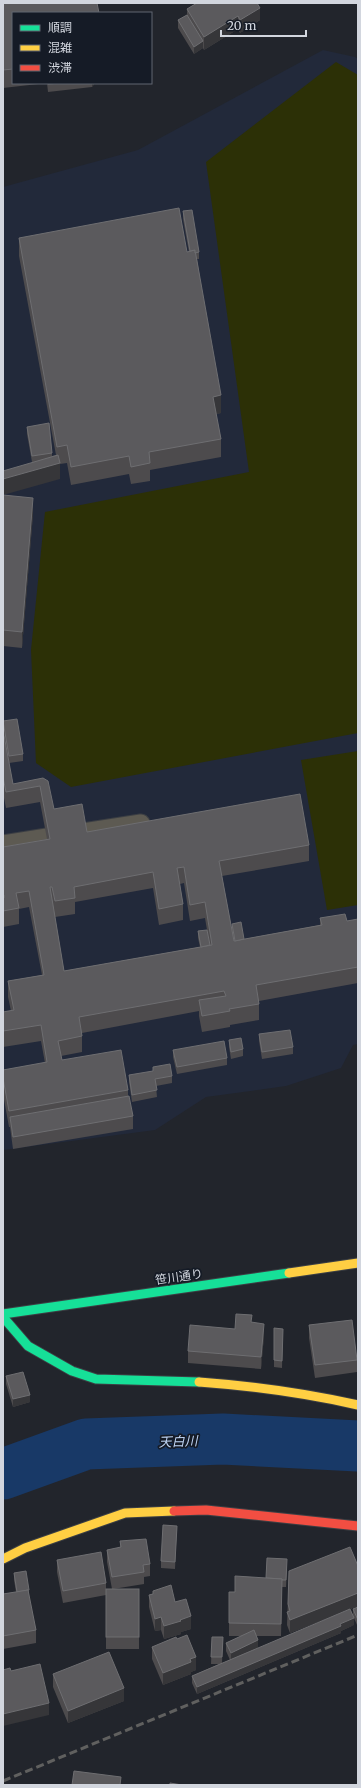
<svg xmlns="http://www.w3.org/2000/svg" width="361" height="1788" font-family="Merriweather,'Noto Sans JP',serif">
  <rect width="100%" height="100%" fill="#22252c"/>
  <polygon fill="#22293a" points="323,50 355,57 358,59 358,1044 353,1045 341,1068 286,1086 206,1097 155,1130 3,1150 3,187 138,150"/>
  <g fill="#2c3006">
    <polygon points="336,62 358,75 358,733 71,787 36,763 31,650 45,512 249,472 206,162"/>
    <polygon points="358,751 358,905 327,910 301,760"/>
  </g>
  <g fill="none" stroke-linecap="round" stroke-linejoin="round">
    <polyline stroke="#183967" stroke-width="51" points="3,1474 86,1444 223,1439 358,1446"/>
    <defs>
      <g id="lane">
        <polyline points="83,832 141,823"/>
        <polyline points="3,844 47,837"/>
      </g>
      <g id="fast">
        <polyline points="3,1314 289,1273"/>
        <polyline points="3,1317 28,1346 72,1371 96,1379 199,1382"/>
      </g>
      <g id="slow">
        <polyline points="289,1273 358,1263"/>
        <path d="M199,1382C253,1386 305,1393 358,1405"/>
        <polyline points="3,1559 25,1548 125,1513 174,1511"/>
      </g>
      <polyline id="jam" points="174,1511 206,1510 358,1526"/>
    </defs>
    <use href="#lane" stroke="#3c3f44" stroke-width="19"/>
    <use href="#fast" stroke="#3c3f44" stroke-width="11"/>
    <use href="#slow" stroke="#3c3f44" stroke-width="11"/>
    <use href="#jam" stroke="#3c3f44" stroke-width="11"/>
    <use href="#lane" stroke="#5d5a52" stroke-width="17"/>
    <use href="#fast" stroke="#16e098" stroke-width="9"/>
    <use href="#slow" stroke="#ffcf43" stroke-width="9"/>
    <use href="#jam" stroke="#f24e42" stroke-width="9"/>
    <polyline stroke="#60605f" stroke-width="3" stroke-dasharray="8 4" stroke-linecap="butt" points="3,1781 358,1635"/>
  </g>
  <g fill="#4d4b4d" fill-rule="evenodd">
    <polygon points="3,3 13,13 13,83 95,83 92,87 48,92 47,83 3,88"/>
    <polygon points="197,3 260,20 240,33 238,29 204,50 203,48 194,54 178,28 178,20 187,15 187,9"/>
    <polygon points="183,211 199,252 199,259 197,259 221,413 216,414 221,439 221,457 150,470 150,481 131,484 129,474 71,485 67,463 60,464 60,479 32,462 27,434 27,427 52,453 52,456 56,455 19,256 19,238 187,252 189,252 183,219"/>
    <polygon points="3,495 33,514 22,648 3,646"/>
    <path d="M3,721L23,754V761L9,763L13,784L43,778L54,809L87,832L309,845V861L222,876L232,931V924L244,939L320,925V918L347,921L358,919V983L259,1001V1020L230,1025V1027L202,1032L199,1016V1011L82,1033V1052L61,1056L62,1060L128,1090V1097L133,1116V1129L13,1149L10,1127H9L3,1094V1070L45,1063L41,1041L3,1047V1012L11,1011L8,997V981L42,975L29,907L19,909V924L3,927V847L47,839L40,802L6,808L3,793V730L8,758L3,728ZM184,883L190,921L205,918L207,930L198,931V938L200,947L64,971L55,917L75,914V902L153,888L159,925L183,920V904L180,884Z"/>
    <polygon points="259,1034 293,1047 293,1054 262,1059 259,1041"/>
    <polygon points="229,1040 243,1049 243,1056 231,1059 229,1047"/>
    <polygon points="173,1050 227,1058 227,1065 177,1074 173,1057"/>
    <polygon points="129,1075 172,1076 172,1083 156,1086 157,1097 132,1102 129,1082"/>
    <polygon points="252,1322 264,1336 261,1369 188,1363 188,1351 235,1329"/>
    <polygon points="309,1325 357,1360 357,1372 315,1378 309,1338"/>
    <polygon points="274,1328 283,1329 282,1368 274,1367"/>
    <polygon points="6,1376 30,1402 13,1407 6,1384"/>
    <polygon points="177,1526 175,1569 161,1568 161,1561"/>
    <polygon points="120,1541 150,1564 150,1576 144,1577 144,1584 113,1589 139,1589 139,1649 106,1649 106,1589 112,1589 107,1562 107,1550 120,1548"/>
    <polygon points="57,1560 106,1583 106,1595 63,1603 57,1572"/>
    <polygon points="287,1566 286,1587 282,1587 281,1636 256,1636 258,1648 244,1654 354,1625 341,1631 341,1633 197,1694 192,1683 192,1676 219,1664 211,1664 212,1637 223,1637 222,1663 230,1660 226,1651 226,1643 242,1636 229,1636 229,1592 235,1592 266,1578"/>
    <polygon points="358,1566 358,1606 290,1633 287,1625 289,1571"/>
    <polygon points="14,1573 29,1590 29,1597 36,1630 36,1643 3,1649 3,1594 16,1592 14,1580"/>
    <polygon points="153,1591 175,1602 191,1629 181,1632 181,1634 164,1639 161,1630 155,1631 149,1607 149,1595 153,1594"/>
    <polygon points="358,1607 358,1627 353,1616 353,1609"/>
    <polygon points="177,1639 196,1670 191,1672 191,1674 163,1685 152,1659 152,1647"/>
    <polygon points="53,1674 124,1701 68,1723 53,1687"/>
  </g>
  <g fill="#363639">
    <polygon points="260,8 260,20 240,33 240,20"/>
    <polygon points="238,16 238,29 204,50 204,37"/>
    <polygon points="203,41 203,48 194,54 194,47"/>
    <polygon points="92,83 95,83 92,87"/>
    <polygon points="221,395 221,413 213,415 213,397"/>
    <polygon points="60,463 60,479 3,495 3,479"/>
    <polygon points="33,498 33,514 22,648 22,632"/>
    <polygon points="264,1324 264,1336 261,1369 261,1357"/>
    <polygon points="30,1395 30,1402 13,1407 13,1399"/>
    <polygon points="282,1579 282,1591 281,1636 281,1624"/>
    <polygon points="358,1593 358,1606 290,1633 290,1620"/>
    <polygon points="191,1616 191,1629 181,1632 181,1634 164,1639 164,1626 180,1620"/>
    <polygon points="161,1617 161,1630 155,1631 155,1619"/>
    <polygon points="354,1618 354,1625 341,1631 341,1633 197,1694 197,1687"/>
    <polygon points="258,1640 258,1648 231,1660 231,1653"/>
    <polygon points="196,1657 196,1670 191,1672 191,1674 163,1685 163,1673 190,1659"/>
    <polygon points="124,1688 124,1701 68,1723 68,1711"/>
    <polygon points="49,1703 49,1715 3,1726 3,1714"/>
  </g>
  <g fill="#5b5a5d" stroke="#6e6e71" fill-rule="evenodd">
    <polygon points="3,3 97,3 99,13 13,13 13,69 3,70"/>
    <polygon points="197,3 257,3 260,8 240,20 238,16 204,37 187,9"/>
    <polygon points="187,15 203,41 194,47 178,20"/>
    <polygon points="48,83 61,83 48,84"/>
    <polygon points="179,208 187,252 195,250 221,395 213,397 221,439 149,452 150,463 131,467 129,456 71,467 67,445 57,447 19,238"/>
    <polygon points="192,210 199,252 195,253 195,250 190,251 183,211"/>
    <polygon points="49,423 52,453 32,456 27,427"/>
    <polygon points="58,455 60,463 3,479 3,471"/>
    <polygon points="3,495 33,498 22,632 3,630"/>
    <polygon points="17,719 23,754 9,756 3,721"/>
    <path d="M3,730L13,784L43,778L48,781L54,809L82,804L87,832L300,794L309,845L219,861L234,941L322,925L320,918L345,914L347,921L358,919V967L256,985L259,1004L229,1009L230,1011L202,1016L199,1000L226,996L224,991L79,1017L82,1036L58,1041L62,1060L121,1050L128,1090L9,1111L3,1078V1070L47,1062L41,1025L3,1031V1012L14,1010L8,981L44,975L29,891L16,893L19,908L3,911V898H4V895H3V847L50,839L40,786L6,792L3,777ZM184,867L190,905L205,902L212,945L64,971L50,887H52L55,901L75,898L74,887L153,872L159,909L183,904L177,868Z"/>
    <polygon points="241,922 244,939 235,941 232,924"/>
    <polygon points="207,930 210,945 201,947 198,931"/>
    <polygon points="290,1030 293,1047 262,1052 259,1034"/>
    <polygon points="241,1038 243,1049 231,1052 229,1040"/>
    <polygon points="224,1041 227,1058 177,1067 173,1050"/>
    <polygon points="170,1064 172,1076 155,1079 157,1090 132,1095 129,1075 153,1071 153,1067"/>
    <polygon points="129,1096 133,1116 13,1137 10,1117"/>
    <polygon points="236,1314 252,1315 251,1322 264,1324 261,1357 188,1351 190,1325 235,1329"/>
    <polygon points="352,1320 357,1360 315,1365 309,1325"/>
    <polygon points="274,1328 283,1329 282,1361 274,1360"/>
    <polygon points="23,1372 30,1395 13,1399 6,1376"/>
    <polygon points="163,1525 177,1526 175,1562 161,1561"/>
    <polygon points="146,1539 150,1564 143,1565 144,1572 112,1577 107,1550 121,1547 120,1541"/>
    <polygon points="350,1547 358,1566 358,1593 290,1620 287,1612 290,1611 288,1604 289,1571"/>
    <polygon points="101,1552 106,1583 63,1591 57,1560"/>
    <polygon points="267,1558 287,1559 286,1580 282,1580 282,1579 266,1578"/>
    <polygon points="26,1571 29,1590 28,1590 17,1592 14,1573"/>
    <polygon points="235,1576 282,1579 281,1624 229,1623 229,1592 235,1592"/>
    <polygon points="171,1585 175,1602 186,1599 191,1616 180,1620 181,1621 164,1626 161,1617 155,1619 149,1595 153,1594 153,1591"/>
    <rect x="106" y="1589" width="33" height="48"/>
    <polygon points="28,1590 36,1630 3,1636 3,1594"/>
    <polygon points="358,1607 358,1620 353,1609"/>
    <polygon points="350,1609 354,1618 340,1624 341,1626 197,1687 192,1676"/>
    <polygon points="254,1630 258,1640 231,1653 226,1643"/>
    <polygon points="187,1635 196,1657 190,1659 191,1662 163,1673 152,1647 176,1637 177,1639"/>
    <polygon points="212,1637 223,1637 222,1657 211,1657"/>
    <polygon points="109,1652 124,1688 68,1711 53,1674"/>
    <polygon points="40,1664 49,1703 3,1714 3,1670 10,1668 11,1671"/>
    <polygon points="74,1771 121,1777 120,1785 72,1785"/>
    <polygon points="170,1783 182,1785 170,1785"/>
  </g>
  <g text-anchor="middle" stroke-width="3.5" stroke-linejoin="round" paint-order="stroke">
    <g font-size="12" fill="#d2d6de" stroke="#151b26">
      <text transform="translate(179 1277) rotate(-8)" y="4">笹川通り</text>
    </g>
    <g font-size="13" font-style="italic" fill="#c0d6f6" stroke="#151b26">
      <text transform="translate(178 1441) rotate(-2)" y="5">天白川</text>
    </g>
  </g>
  <rect width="361" height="1788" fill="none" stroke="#d2d6de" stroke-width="8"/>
  <rect x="12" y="12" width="140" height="72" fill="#151b26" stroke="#616670"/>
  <rect x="20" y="25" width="20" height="6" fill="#16e098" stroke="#616670"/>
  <text x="48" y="32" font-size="12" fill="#d2d6de">順調</text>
  <rect x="20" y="45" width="20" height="6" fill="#ffcf43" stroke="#616670"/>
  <text x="48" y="52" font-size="12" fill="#d2d6de">混雑</text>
  <rect x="20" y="65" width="20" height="6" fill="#f24e42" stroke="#616670"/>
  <text x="48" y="72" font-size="12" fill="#d2d6de">渋滞</text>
  <path d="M221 30v6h85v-6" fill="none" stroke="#d2d6de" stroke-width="2"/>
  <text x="227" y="30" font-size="12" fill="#d2d6de" stroke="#151b26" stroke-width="3" paint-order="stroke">20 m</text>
</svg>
